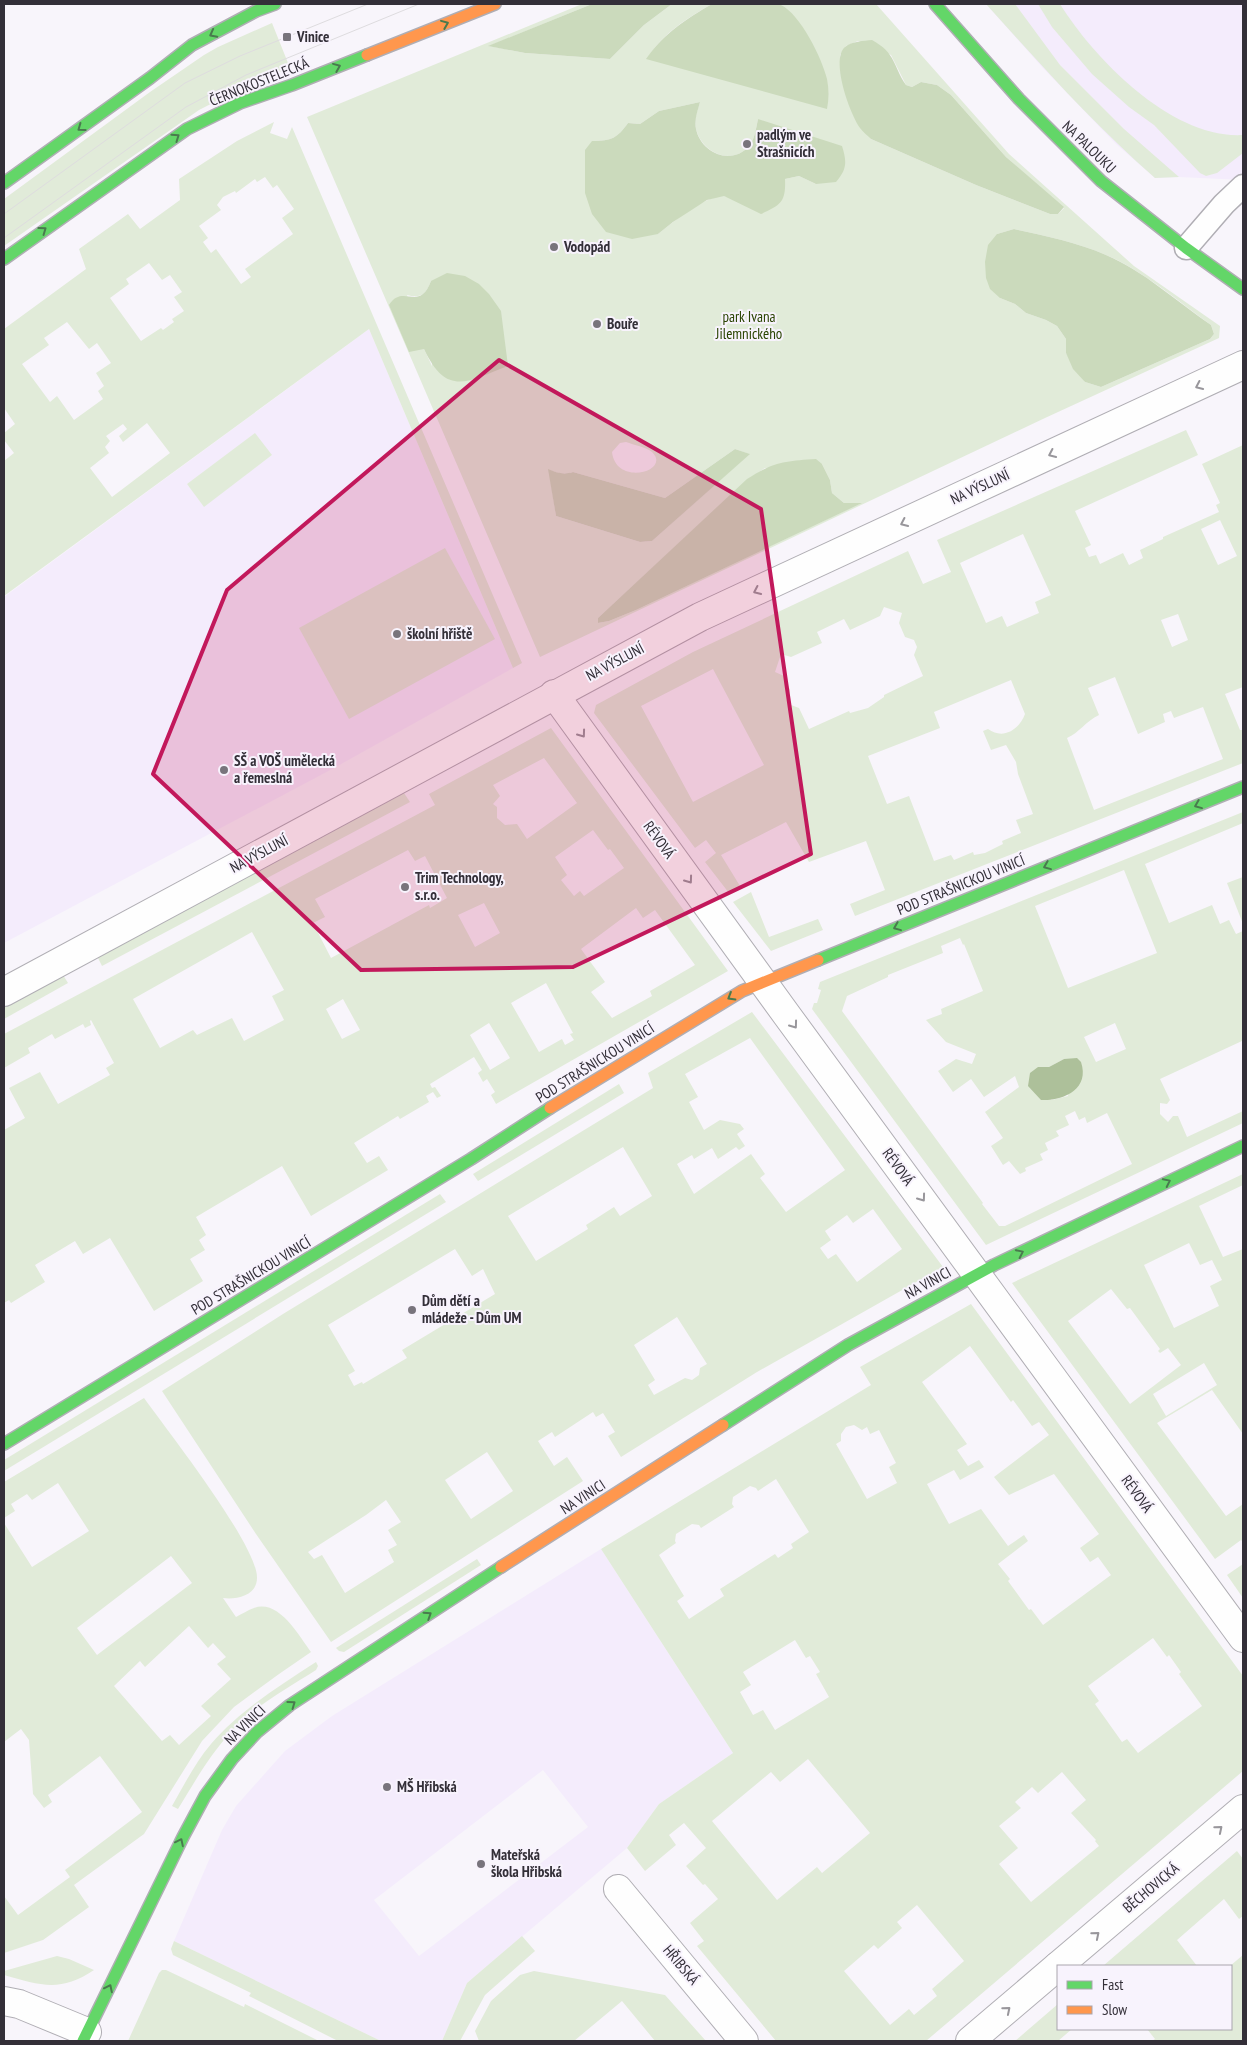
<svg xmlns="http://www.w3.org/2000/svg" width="1247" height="2045" font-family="'PT Sans Narrow',sans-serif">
  <rect width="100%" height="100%" fill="#f8f5fb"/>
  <g fill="#f4ecfc" fill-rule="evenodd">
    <polygon points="986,4 1243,4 1243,180 1179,177 1155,178 1116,144 1042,67"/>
    <path d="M369,329L513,668L334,768L4,943V597ZM272,455L204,506L187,484Z"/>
    <path d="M601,1549L733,1753L659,1804L627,1848L467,1983L442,2041H381L174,1941L222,1830L236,1806L285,1751L332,1716ZM543,1770L588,1827L419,1956L374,1900Z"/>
  </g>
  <g fill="#e1ebd9" fill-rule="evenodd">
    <path d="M582,4H592L489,46L525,53L610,59L644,25L672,4H712C687,18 662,34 647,59L782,5L779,4H876L1009,154L1134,266L1220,326L1219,338L1045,418L540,657L307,117ZM858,41L891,55L906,85L912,87L921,82L937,85L951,95L1006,157L1064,208L1058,214H1050L976,185L871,139L851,108L840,70V55L846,46ZM700,102C697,111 694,120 696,129C702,153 732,167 750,145C755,138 756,128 758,119L816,184L799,176L785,179L735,200C732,199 727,196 724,196C705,195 672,223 658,234L592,141C612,141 617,138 628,123L640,124L659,111ZM1014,229C1045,236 1077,242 1106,255C1142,270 1179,302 1211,325L1214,334L1210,339L1101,387L1085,382L1066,353V339L1057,326L1046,320L1026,313L1015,304L1000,298L997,234ZM431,281L432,366L424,349L407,295C421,299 426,294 431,281ZM626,442C634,445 646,447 652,452C672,471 616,487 612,452L620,443ZM735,449L749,454L652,541L640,542L556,516L549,470C558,473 564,475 573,472L665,498ZM822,464L830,480L832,493L844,503L859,504L636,610L609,621L598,623V618L747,480L765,468Z"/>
    <path d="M986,4H1015L1060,65L1124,129L1179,177L1155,178C1094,125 1040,64 986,4Z"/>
    <path d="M1038,4H1060C1095,60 1172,139 1243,135V153L1217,173L1206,176L1200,173L1154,125L1129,107L1092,74L1052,27Z"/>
    <polygon points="272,23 290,68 246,86 199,110 4,246 4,199 150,92 204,55 218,47"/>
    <path d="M274,122L270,133L287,139L292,127L522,663L513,668L369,329L4,596V461L14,453L4,440V433L15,424L4,408V329L86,269L79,249L128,214L140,229L180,200L179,179L237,141ZM265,177L273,188L277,185L294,209L282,218L293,234L245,269L251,277L241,284L216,249L211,253L203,242L208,238L199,226L221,210L217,205L223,197L235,191L236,193L255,179L257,182ZM149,263L162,280L170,275L182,292L174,297L184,311L172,319L174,322L163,330L161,328L141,341L110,298L129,284L126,279ZM67,322L89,349L97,343L111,363L96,373L104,386L98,391L103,399L74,420L57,396L50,402L22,364L49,345L44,338ZM147,423L170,453L112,497L90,468L109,453L105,447L110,441L106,436L123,424L127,429L119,436L123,442Z"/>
    <path d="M1186,430L1198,455L1075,511L1091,545L1085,548L1089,557L1096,555L1100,564L1123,553L1129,565L1143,558L1140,550L1163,539V537L1219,512L1216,505L1220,503L1202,464L1243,445V687L1225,694L1240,730H1243V763L855,916L850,904L885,890L866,841L809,862L786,822L721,855L740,886L729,893L705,862L716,853L706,840L695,848L594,713L596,705L693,652L908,551L923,584L951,572L937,540ZM1220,520L1237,556L1218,565L1201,529ZM1023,534L1051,595L1035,602L1039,613L1007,627L1002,616L986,623L960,563ZM884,607L902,613L899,623L905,637L914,640L917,647L914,655L923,676L884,695V697L868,708L850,713L849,711L809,729L799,708L791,705L788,698L790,690L784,676L775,672L781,654L791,657L822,643L817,632L844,619L850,630L880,616ZM1178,614L1188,640L1172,647L1161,620ZM713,669L764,765L693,802L641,706ZM1115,677L1138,734L1165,722L1163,714L1171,711L1174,718L1203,707L1223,759L1094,810L1067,738C1079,733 1086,721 1099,715L1088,688ZM1011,680L1025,714C1019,730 1003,740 988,729L983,731L991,750L1006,745L1016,762L1018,774L1033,814L1016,820L1021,833L1002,841L1003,844L985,853L974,855L973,852L954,860L951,855L934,861L909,796L887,804L868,756L940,728L934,712Z"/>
    <polygon points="255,433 272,455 204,507 187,484"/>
    <polygon points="445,548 495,639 349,719 299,628"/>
    <path d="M551,728L728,971L496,1104L491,1095L495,1092L487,1079L483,1082L478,1073L482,1070L474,1057L430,1084L432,1088L435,1087L441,1096L437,1098L433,1092L426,1096L429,1102L400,1119L398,1116L354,1143L367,1163L379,1156L388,1170L311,1216L282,1166L196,1217L206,1235L199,1240L205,1250L190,1259L203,1281L154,1311L110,1238L83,1254L75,1241L35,1265L45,1282L11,1303L9,1300L4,1303V1130L25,1118L9,1088L40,1072L58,1104L110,1075L106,1068L114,1063L91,1020L90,1021L91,1025L85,1028L83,1024L55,1039L52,1034L28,1048L30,1053L4,1068V1034L435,805L429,794ZM544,758L577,803L527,839L517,824L505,825L497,818V807L493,804L500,796L493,785ZM593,830L608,850L610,849L624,868L584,896L580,891L574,896L561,880L567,875L555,857ZM408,850L415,861L425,856L447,898L430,908L429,905L331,958L313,923L325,917L315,899ZM484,903L500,933L475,947L458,915ZM636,908L643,918L655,910L695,965L650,991L652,996L612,1018L591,992L605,982L581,949ZM252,932L284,990L272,996L284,1020L244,1041L232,1018L197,1035L193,1030L160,1048L133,999ZM546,983L573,1033L570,1034L574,1040L565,1045L562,1039L539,1052L511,1003ZM343,999L360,1030L342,1039L326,1009ZM489,1023L510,1058L490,1070L470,1035Z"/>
    <polygon points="404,793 410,802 102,966 97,956"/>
    <path d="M1243,812V823L1145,864L1169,923L1212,905L1220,924L1229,920L1236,934L1243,931V1043L1242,1041L1160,1079L1170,1100L1167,1104L1160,1103V1114L1168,1122L1173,1116H1178L1187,1137L1243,1111V1123L986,1245L812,1009L814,1003H817L821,990L818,989L820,982ZM1124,870L1157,953L1068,988L1035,906ZM960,938L963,945L964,944L983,991L941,1009L942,1014L926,1020L946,1042L976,1054L972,1064L956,1059L938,1071L953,1092L971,1079L984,1097L1015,1076L1019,1087L985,1112L1003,1138L991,1146L1003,1165L1009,1161L1020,1174L1026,1171L1025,1168L1043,1160L1040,1154L1048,1150L1045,1143L1059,1136L1056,1131L1069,1125L1065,1116L1075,1111L1079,1120L1085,1117L1087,1123L1107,1113L1132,1164L1005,1226H999L982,1204L983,1203L842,1011L847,996L888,977V975L943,953L941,946ZM1115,1023L1126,1049L1096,1062L1084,1037ZM1064,1059L1068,1096L1051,1100L1038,1067H1049Z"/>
    <polygon points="1243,877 1243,924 1227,883"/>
    <polygon points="751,892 769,937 818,919 823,930 771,951 733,902"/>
    <polygon points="63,975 68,983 4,1019 4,1007"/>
    <path d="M752,1012L943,1267L757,1372L621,1457L608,1436L615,1432L603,1413L596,1417L593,1412L555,1437L552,1432L538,1441L554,1466L567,1457L583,1481L331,1642L256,1534L162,1391L283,1314L653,1088L648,1073ZM750,1038L845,1170L786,1212L760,1178L765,1174L751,1154L694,1194L677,1164L692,1155L694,1159L712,1148L718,1159L736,1147L739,1150L745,1146L737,1134L744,1129L740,1124L720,1120L704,1130L689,1102L698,1097L685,1074ZM623,1147L652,1196L620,1216L614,1207L586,1225L588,1229L536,1261L508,1216ZM873,1209L902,1249L857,1282L836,1254L828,1259L820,1248L831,1240L825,1231L847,1215L853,1223ZM455,1249L472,1276L483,1269L495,1294L402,1350L407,1358L363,1384L362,1382L354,1386L348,1375L355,1371L328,1325ZM677,1317L707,1364L700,1368L699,1375L692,1380L685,1378L654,1395L648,1385L655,1380L634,1345ZM487,1452L513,1491L471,1519L445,1480ZM386,1500L401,1522L388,1530L397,1545L388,1550L394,1562L345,1593L322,1555L314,1559L308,1552L366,1515Z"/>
    <polygon points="619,1084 624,1093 478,1181 473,1174"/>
    <path d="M1243,1174V1185L1199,1206L1223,1257L1243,1249V1434L1212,1390L1157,1423L1226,1516L1243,1504V1542L1241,1540L1215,1559L1012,1283ZM1189,1243L1200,1265L1212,1260L1222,1280L1210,1286L1219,1306L1174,1328L1144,1265ZM1111,1289L1127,1309L1130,1308L1160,1349L1158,1351L1160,1353L1168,1348L1181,1365L1130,1404L1068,1321ZM1204,1363L1217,1385L1166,1416L1153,1394Z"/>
    <polygon points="440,1194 446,1202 4,1471 4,1460"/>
    <path d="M971,1304L1243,1676V1771L926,2041H776L697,1946L704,1941L690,1923L718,1899L705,1884L703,1885L686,1866L706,1848L684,1823L669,1835L676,1845L645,1871L627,1848L659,1804L733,1753L601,1549L871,1385L860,1367ZM970,1346L1011,1402L1013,1400L1032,1426L1039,1422L1049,1435L994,1477L1009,1495L1054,1474L1099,1534L1080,1548L1090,1562L1098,1557L1111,1575L1043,1625L1031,1609L1029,1610L1008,1581L1010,1579L998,1564L1028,1541L1024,1535L1008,1546L981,1509L949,1524L927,1484L954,1470L960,1480L984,1467L979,1460L968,1466L957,1450L967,1444L922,1382ZM854,1425L862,1430L867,1427L870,1434L879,1430L896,1463L889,1467L897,1483L867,1499L836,1444L841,1441V1434L846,1427ZM776,1479L809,1532L791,1544L793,1548L778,1558L775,1554L720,1589L724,1596L689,1619L677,1601L684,1596L659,1555L676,1543L675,1541L676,1534L692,1524L699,1525L701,1528L734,1507L732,1504L733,1497L750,1486L756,1488L758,1491ZM1153,1638L1167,1657L1169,1655L1181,1672L1179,1674L1202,1706L1138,1753L1127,1739L1122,1742L1095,1704L1099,1701L1088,1686ZM795,1640L806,1658L810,1656L820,1672L816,1674L829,1697L775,1730L763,1710L753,1715L740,1692L751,1685L743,1672ZM808,1759L870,1833L822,1873L817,1867L777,1900L712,1821L771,1772L780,1782ZM1062,1772L1086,1800L1071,1813L1096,1840L1095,1841L1099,1846L1031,1902L999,1864L1018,1848L999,1826L1021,1808L1015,1802L1032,1787L1038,1793ZM917,1905L964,1961L932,1989L937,1996L914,2015L909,2009L890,2025L844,1971L874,1945L878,1949L902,1928L897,1922Z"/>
    <path d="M144,1398C167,1430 258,1546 257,1578C257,1596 235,1600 223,1598L236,1617C242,1614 248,1610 254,1608C279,1599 299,1636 311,1652L279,1674L234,1707L202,1741L144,1834L74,1885L89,1907L43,1940L4,1953V1896L18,1915L70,1877L65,1870L142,1812L100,1756L48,1795L52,1802L44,1808L33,1794L29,1740L21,1729L4,1742V1523L32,1567L89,1531L58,1483L32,1500L27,1494L11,1504L15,1511L4,1518V1482ZM171,1556L192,1583L97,1655L77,1628ZM189,1626L208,1648L213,1643L226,1657L217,1664L231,1679L201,1706L211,1716L179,1745L170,1735L162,1741L114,1686L140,1661L145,1667Z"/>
    <polygon points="477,1559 481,1565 344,1652 339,1651 336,1648"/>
    <polygon points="1243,1564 1243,1598 1227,1575"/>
    <path d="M316,1662L318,1666L316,1670C286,1689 253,1707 230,1733C209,1756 194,1783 178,1809L172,1806C184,1785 195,1763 211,1744C240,1710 278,1687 316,1662Z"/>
    <polygon points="1237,1851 1243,1859 1243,1916 1239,1919 1224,1899 1177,1940 1197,1966 1103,1966"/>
    <polygon points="522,1936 535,1951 485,1995 460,2041 442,2041 467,1983"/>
    <polygon points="174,1941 381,2041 338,2041 249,1996 251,1993 173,1955 171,1949"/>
    <polygon points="1243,1955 1243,2041 1152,2041 1155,2039 1147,2029 1231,2029 1230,1966"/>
    <path d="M57,1956L69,1959L94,1970C60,1993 40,1985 4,1975V1971Z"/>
    <polygon points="162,1970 166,1970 244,2007 245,2004 319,2041 128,2041 159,1973"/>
    <polygon points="534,1971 665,1995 706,2041 655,2041 622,2001 574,2041 479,2041 475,2031 491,2001 520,1975"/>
    <polygon points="1058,2004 1058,2029 1072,2029 1058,2041 1015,2041"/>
  </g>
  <g fill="#cbdabc">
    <polygon points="592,4 672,4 644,25 610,59 525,53 488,46"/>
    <path d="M712,4C723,4 774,1 781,5C800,14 822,58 827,79C829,89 829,99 827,109L646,59C664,33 686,19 712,4Z"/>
    <path d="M872,40C896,53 893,66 906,85L912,87L921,82L937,85L951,95L1006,157L1064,207L1058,214H1050L976,185L871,139C868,136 863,132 860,128C850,114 830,60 845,47C852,41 864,41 872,40Z"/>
    <path d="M700,102C698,110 694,119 696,129C701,153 732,167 750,145C755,138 756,128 758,119L842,146C847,162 847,169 836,182L816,184L799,176L785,179C786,202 781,205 761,214L724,196L707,200L673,222L658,234L632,239L606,232L592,214L585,193V150L592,141C612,141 617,138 628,123L640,124L659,111Z"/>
    <path d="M1014,229C1045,236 1077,242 1106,255C1144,271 1177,302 1211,325L1214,334L1210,339L1101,387L1085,382L1073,369L1066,353V339L1057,326L1046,320L1026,313L1015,304L1000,298L990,289L986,278L985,262L988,245L997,234Z"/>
    <path d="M447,273L465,276L479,284L489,294L501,311L508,366C468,381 447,398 424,349L409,352L389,305C403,283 419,313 431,281Z"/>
    <path d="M735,449L750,454L652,541L640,542L556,516L548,469C557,473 564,475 573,472L665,498Z"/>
    <path d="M816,459L822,464L830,480L832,493L844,503H862L636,610L609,621L598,623V618L747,479C773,462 785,461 816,459Z"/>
  </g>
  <path fill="#adc09a" d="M1077,1058L1081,1062C1090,1089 1064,1101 1041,1100L1028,1086L1030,1073L1038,1067H1049L1064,1059Z"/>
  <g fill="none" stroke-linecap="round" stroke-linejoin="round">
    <defs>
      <polyline id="lane" points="1186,248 1224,204 1243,186"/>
      <g id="street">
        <polyline points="554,694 786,1014 1243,1638"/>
        <polyline points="4,992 700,617 1243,365"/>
        <polyline points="618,1889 744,2041"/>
        <polyline points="1058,1966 1243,1809"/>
        <polyline points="4,2001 19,2004 87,2032"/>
        <polyline points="970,2041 1058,1966"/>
      </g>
      <g id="fast">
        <polyline points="935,4 1019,99 1101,181 1186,248 1243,289"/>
        <polyline points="4,183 150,78 192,45 256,11 275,4"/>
        <polyline points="4,259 187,129 240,103 292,85 367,55"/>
        <polyline points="818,960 1243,787"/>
        <polyline points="723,1425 848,1345 994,1265 1243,1146"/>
        <polyline points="4,1444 471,1159 550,1108"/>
        <polyline points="83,2041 183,1837 205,1796 232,1759 257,1732 290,1705 501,1567"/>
      </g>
      <g id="slow">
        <polyline points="367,55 495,4"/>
        <polyline points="550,1108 742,991 818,960"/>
        <polyline points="501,1567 723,1425"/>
      </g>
    </defs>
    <use href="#lane" stroke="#b0aeb4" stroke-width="25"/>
    <use href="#street" stroke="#b0aeb4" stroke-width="30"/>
    <use href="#fast" stroke="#b0aeb4" stroke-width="14"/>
    <use href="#slow" stroke="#b0aeb4" stroke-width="14"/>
    <use href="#lane" stroke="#fefefe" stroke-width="22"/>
    <use href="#street" stroke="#fefefe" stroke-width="28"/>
    <use href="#fast" stroke="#63d668" stroke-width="11"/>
    <use href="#slow" stroke="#ff974d" stroke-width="11"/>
    <g stroke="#dedcdf" stroke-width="1">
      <polyline points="4,214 185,83 240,56 368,4"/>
      <polyline points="4,238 186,107 246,75 419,4"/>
    </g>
  </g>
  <defs><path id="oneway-chevron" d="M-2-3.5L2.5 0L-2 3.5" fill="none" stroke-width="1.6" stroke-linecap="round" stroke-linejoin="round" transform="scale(1.25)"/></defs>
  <g stroke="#497a4e">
    <use href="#oneway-chevron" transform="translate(445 24) rotate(-22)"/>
    <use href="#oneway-chevron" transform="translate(213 34) rotate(152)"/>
    <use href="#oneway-chevron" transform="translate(337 67) rotate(-22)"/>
    <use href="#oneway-chevron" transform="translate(81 128) rotate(144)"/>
    <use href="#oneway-chevron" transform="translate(176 137) rotate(-35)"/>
    <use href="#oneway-chevron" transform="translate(43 230) rotate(-36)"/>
    <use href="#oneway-chevron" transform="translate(1198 805) rotate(158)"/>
    <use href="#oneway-chevron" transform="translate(1047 866) rotate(158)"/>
    <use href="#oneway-chevron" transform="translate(897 927) rotate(158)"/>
    <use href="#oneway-chevron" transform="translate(731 997) rotate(149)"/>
    <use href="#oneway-chevron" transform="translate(1167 1182) rotate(-26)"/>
    <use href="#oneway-chevron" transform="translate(1020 1253) rotate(-26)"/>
    <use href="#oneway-chevron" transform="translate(428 1615) rotate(-33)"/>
    <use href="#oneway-chevron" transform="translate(292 1704) rotate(-36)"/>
    <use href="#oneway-chevron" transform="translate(180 1842) rotate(-64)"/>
    <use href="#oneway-chevron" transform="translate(109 1988) rotate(-64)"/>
  </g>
  <g stroke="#98969b">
    <use href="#oneway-chevron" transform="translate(1199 386) rotate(155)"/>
    <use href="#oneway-chevron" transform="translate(1052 454) rotate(155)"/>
    <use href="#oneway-chevron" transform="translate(904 523) rotate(155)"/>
    <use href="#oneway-chevron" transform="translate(757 591) rotate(155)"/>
    <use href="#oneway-chevron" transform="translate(582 734) rotate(54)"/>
    <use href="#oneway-chevron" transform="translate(689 880) rotate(54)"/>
    <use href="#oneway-chevron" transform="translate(794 1025) rotate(54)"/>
    <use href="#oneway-chevron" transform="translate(922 1198) rotate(54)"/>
    <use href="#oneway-chevron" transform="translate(1219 1829) rotate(-40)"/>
    <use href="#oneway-chevron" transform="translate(1096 1935) rotate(-40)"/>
    <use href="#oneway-chevron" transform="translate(1007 2010) rotate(-40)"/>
  </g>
  <path fill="#c2185b" fill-opacity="0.2" stroke="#c2185b" stroke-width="4" stroke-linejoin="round" d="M499,360L761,509L811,854L573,967L361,970L153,774L227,590Z"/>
  <g fill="#78747c" stroke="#f8f3fd" stroke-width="2">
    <rect x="282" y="32" width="10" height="10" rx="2.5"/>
    <circle cx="747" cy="144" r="5"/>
    <circle cx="554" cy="247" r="5"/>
    <circle cx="597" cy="324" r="5"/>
    <circle cx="397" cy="634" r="5"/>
    <circle cx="224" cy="770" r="5"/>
    <circle cx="405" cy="887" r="5"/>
    <circle cx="412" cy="1310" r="5"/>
    <circle cx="387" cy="1787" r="5"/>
    <circle cx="481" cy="1864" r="5"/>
  </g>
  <g text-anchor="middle" stroke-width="4" stroke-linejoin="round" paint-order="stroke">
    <g font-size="15" font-weight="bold" fill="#332f38" stroke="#f8f3fd" text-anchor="start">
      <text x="297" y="42">Vinice</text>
      <text x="757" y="140">padlým ve<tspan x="757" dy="17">Strašnicích</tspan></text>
      <text x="564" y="252">Vodopád</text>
      <text x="607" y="329">Bouře</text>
      <text x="407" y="639">školní hřiště</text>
      <text x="234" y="766">SŠ a VOŠ umělecká<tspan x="234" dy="17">a řemeslná</tspan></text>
      <text x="415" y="883">Trim Technology,<tspan x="415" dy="17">s.r.o.</tspan></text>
      <text x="422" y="1306">Dům dětí a<tspan x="422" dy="17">mládeže - Dům UM</tspan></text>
      <text x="397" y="1792">MŠ Hřibská</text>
      <text x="491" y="1860">Mateřská<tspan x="491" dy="17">škola Hřibská</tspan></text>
    </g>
    <g font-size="15" fill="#332f38" stroke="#f8f3fd">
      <text transform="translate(259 82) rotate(-22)" y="5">ČERNOKOSTELECKÁ</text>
      <text transform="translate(1089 147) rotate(44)" y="5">NA PALOUKU</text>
      <text transform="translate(980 487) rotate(-25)" y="5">NA VÝSLUNÍ</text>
      <text transform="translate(615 662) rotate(-28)" y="5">NA VÝSLUNÍ</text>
      <text transform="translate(659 840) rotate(54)" y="5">RÉVOVÁ</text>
      <text transform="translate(259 854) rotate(-28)" y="5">NA VÝSLUNÍ</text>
      <text transform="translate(961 885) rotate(-22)" y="5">POD STRAŠNICKOU VINICÍ</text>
      <text transform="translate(595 1063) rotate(-32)" y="5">POD STRAŠNICKOU VINICÍ</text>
      <text transform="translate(898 1167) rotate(54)" y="5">RÉVOVÁ</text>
      <text transform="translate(251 1276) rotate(-31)" y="5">POD STRAŠNICKOU VINICÍ</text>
      <text transform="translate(928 1283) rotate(-29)" y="5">NA VINICI</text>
      <text transform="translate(1137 1494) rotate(54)" y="5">RÉVOVÁ</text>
      <text transform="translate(583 1497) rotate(-33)" y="5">NA VINICI</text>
      <text transform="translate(245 1725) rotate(-44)" y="5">NA VINICI</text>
      <text transform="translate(1151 1888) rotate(-40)" y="5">BĚCHOVICKÁ</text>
      <text transform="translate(681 1965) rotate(50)" y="5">HŘIBSKÁ</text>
    </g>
    <g font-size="15" fill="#2a4402" stroke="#f8f3fd">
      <text x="749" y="322">park Ivana<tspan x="749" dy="17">Jilemnického</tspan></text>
    </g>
  </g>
  <rect width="1247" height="2045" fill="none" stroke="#332f38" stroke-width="10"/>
  <rect x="1057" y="1965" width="175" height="65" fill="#f8f3fd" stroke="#a9a5ae"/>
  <rect x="1067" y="1981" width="25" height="8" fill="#63d668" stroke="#a9a5ae"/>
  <text x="1102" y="1990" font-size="15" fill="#332f38">Fast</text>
  <rect x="1067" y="2006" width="25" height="8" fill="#ff974d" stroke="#a9a5ae"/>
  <text x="1102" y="2015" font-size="15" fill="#332f38">Slow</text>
</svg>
